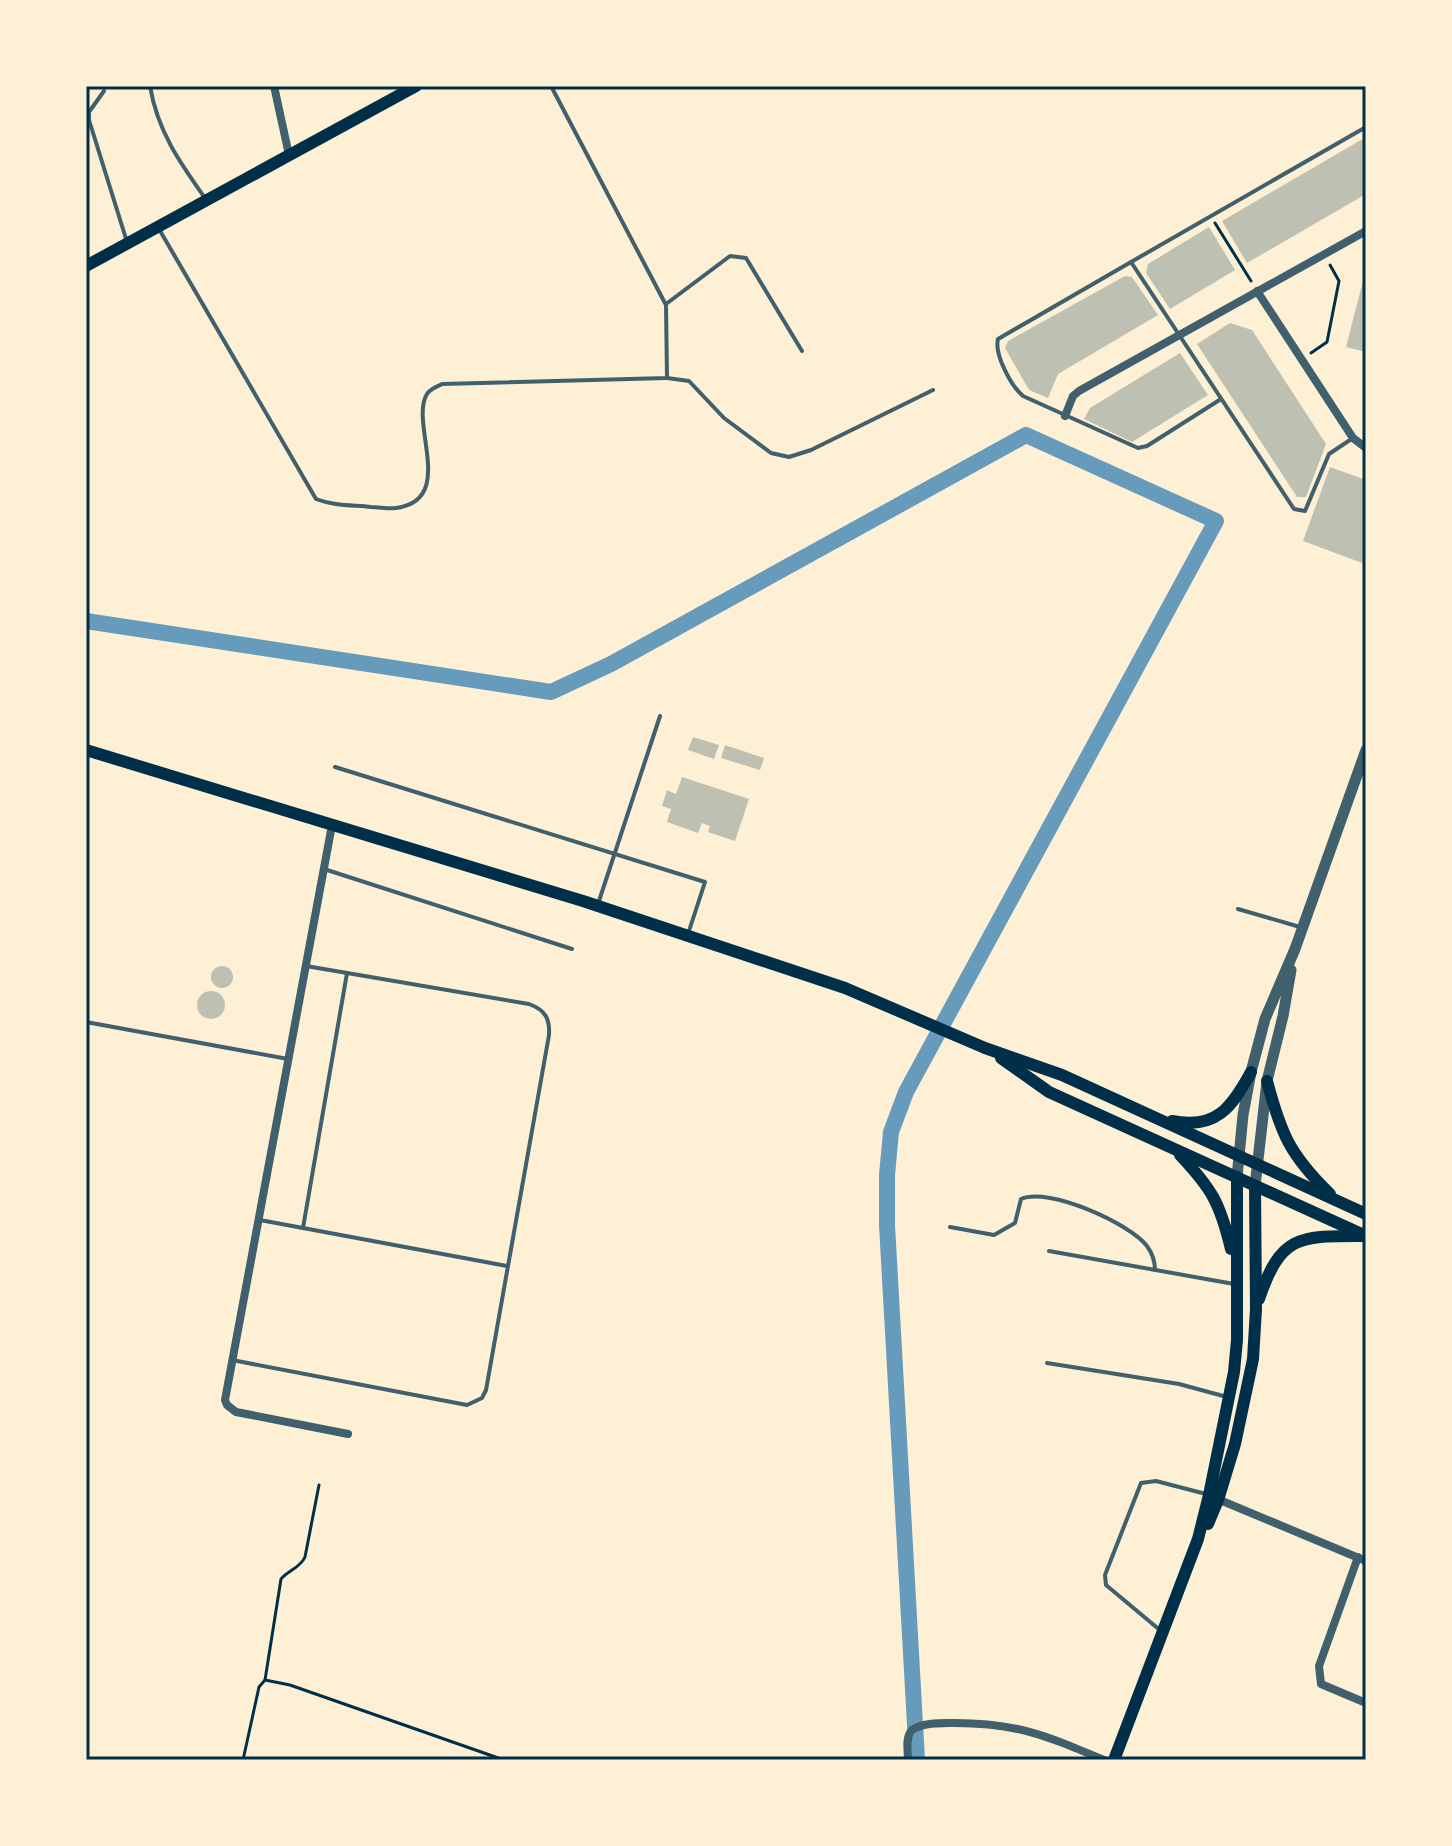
<svg xmlns="http://www.w3.org/2000/svg" width="1452" height="1846" font-family="Literata,serif">
  <rect width="100%" height="100%" fill="#fdf0d5"/>
  <g fill="none" stroke-linecap="round" stroke-linejoin="round">
    <polyline stroke="#669bbc" stroke-width="16" points="86,621 551,692 611,664 1026,435 1216,521 906,1092 891,1132 887,1175 887,1225 917,1760"/>
  </g>
  <g fill="#bec0b2">
    <polygon points="1366,137 1366,194 1247,263 1222,221"/>
    <polygon points="1209,227 1235,270 1170,309 1146,273 1148,264"/>
    <polygon points="1365,273 1366,273 1366,352 1346,347"/>
    <polygon points="1125,276 1132,277 1158,315 1058,374 1048,398 1029,390 1005,348 1008,341"/>
    <polygon points="1230,323 1252,330 1326,444 1306,497 1297,497 1197,344"/>
    <polygon points="1180,353 1208,395 1132,442 1084,419 1090,408"/>
    <polygon points="1330,467 1366,480 1365,564 1303,541"/>
    <polygon points="693,737 719,745 714,759 688,750"/>
    <polygon points="725,745 764,758 760,770 721,758"/>
    <polygon points="682,777 749,799 735,841 708,832 710,826 702,823 698,833 667,822 671,809 662,806 667,790 676,794"/>
    <circle cx="222" cy="977" r="11"/>
    <circle cx="211" cy="1005" r="14"/>
  </g>
  <g fill="none" stroke-linecap="round" stroke-linejoin="round">
    <g stroke="#003049" stroke-width="3">
      <polyline points="1215,223 1251,281"/>
      <polyline points="1311,353 1327,342 1339,281 1330,265"/>
      <polyline points="265,1680 290,1685 504,1760"/>
      <path d="M243,1760L259,1687L265,1680L281,1579C289,1570 300,1568 305,1557L319,1485"/>
    </g>
    <g stroke="#3f606c" stroke-width="4">
      <path d="M150,86C157,130 180,163 205,198"/>
      <polyline points="104,91 89,112 89,120 127,242"/>
      <path d="M159,229L316,499C334,506 352,505 371,507C379,507 389,509 396,508C457,500 409,423 427,394C430,389 436,387 442,384L667,378L666,305L551,86"/>
      <path d="M1131,262L998,339C994,354 1011,386 1023,396L1138,448L1147,446L1221,399"/>
      <polyline points="666,304 730,256 746,258 802,351"/>
      <polyline points="667,378 689,381 724,418 771,453 789,457 811,450 933,390"/>
      <polyline points="1353,438 1329,454 1305,511 1294,509 1131,262 1366,127"/>
      <polyline points="335,767 705,882 688,934"/>
      <polyline points="324,869 572,949"/>
      <polyline points="598,904 660,716"/>
      <polyline points="1238,909 1300,927"/>
      <polyline points="86,1022 288,1059"/>
      <polyline points="260,1220 507,1266"/>
      <path d="M950,1227L994,1235L1015,1223L1021,1199C1049,1187 1129,1223 1147,1246C1152,1253 1155,1261 1155,1270"/>
      <polyline points="303,1228 347,973"/>
      <polyline points="1049,1251 1234,1284"/>
      <path d="M232,1360L467,1405L482,1398L486,1390L549,1035C550,1018 545,1010 529,1004L306,966"/>
      <polyline points="1047,1363 1179,1384 1227,1397"/>
      <polyline points="1161,1631 1106,1585 1105,1575 1141,1483 1156,1481 1206,1494"/>
    </g>
    <g stroke="#3f606c" stroke-width="8">
      <polyline points="274,86 289,155"/>
      <polyline points="1257,291 1353,438 1366,448"/>
      <polyline points="1065,416 1073,396 1079,391 1366,231"/>
      <polyline points="332,825 225,1400 227,1405 236,1412 348,1434"/>
      <polyline points="1215,1498 1366,1561"/>
      <polyline points="1358,1557 1319,1666 1321,1684 1366,1703"/>
      <path d="M908,1760C908,1752 905,1736 912,1730C921,1723 938,1723 949,1723C1015,1722 1045,1735 1104,1760"/>
    </g>
    <g stroke="#3f606c" stroke-width="11">
      <polyline points="1237,1177 1243,1115 1251,1072 1265,1019 1295,949 1366,750"/>
      <polyline points="1255,1186 1267,1081 1283,1016 1291,970"/>
    </g>
    <g stroke="#003049" stroke-width="12">
      <polyline points="86,266 416,86"/>
      <polyline points="86,750 583,901 845,988 985,1048 1062,1075 1366,1214"/>
      <polyline points="1001,1058 1049,1092 1366,1236"/>
      <path d="M1267,1081C1281,1134 1290,1155 1330,1194"/>
      <path d="M1172,1121C1216,1130 1232,1107 1251,1072"/>
      <path d="M1180,1155C1212,1189 1220,1203 1231,1249"/>
      <path d="M1259,1299C1281,1234 1300,1236 1363,1236"/>
      <polyline points="1208,1524 1218,1500 1235,1444 1253,1359 1256,1309 1255,1186"/>
      <polyline points="1114,1760 1198,1539 1209,1495 1234,1372 1237,1340 1237,1177"/>
    </g>
  </g>
  <rect width="1452" height="1846" fill="none" stroke="#fdf0d5" stroke-width="176"/>
  <rect x="88" y="88" width="1276" height="1670" fill="none" stroke="#003049" stroke-width="3"/>
</svg>
